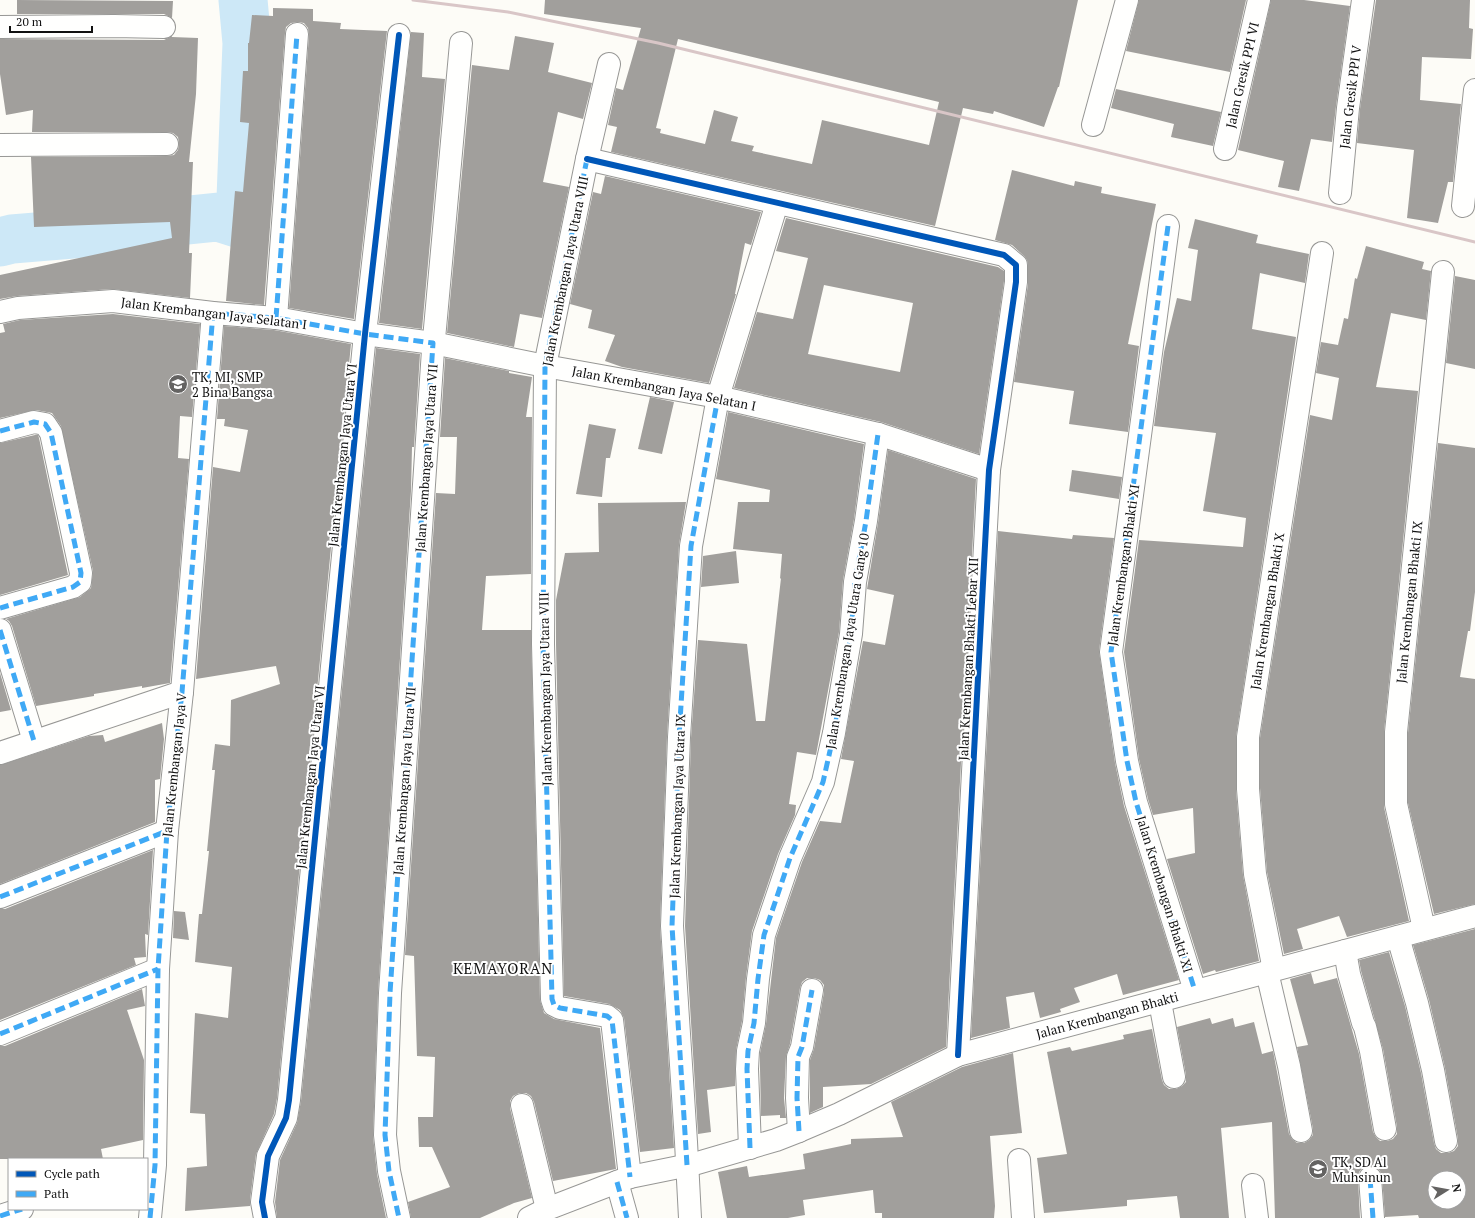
<svg xmlns="http://www.w3.org/2000/svg" width="1475" height="1218" font-family="'PT Serif',serif">
  <rect width="100%" height="100%" fill="#fdfcf7"/>
  <g fill="none" stroke-linecap="round" stroke-linejoin="round">
    <polyline stroke="#cde8f7" stroke-width="49" points="0,242 12,239 97,232 179,221 218,217 240,224 247,43 243,0"/>
  </g>
  <g fill="#a19f9c" fill-rule="evenodd">
    <polygon points="17,0 173,1 172,18 164,14 17,14"/>
    <path d="M545,0H1078L1059,87H1058L1044,127L994,111L993,114L963,108L935,226L611,152L617,127L608,125L616,88L623,90L641,28L544,14ZM678,39L939,102L929,145L822,120L812,164L752,151L754,146L731,141L738,117L714,110L705,144L660,133L661,129L656,128Z"/>
    <polygon points="1139,0 1246,0 1230,72 1126,51"/>
    <polygon points="1271,0 1304,0 1350,6 1336,106 1332,142 1311,139 1299,191 1278,187 1284,161 1238,150"/>
    <polygon points="1376,0 1470,0 1469,28 1473,29 1471,59 1422,57 1420,100 1461,104 1453,182 1448,182 1438,223 1407,218 1414,150 1357,143 1360,109"/>
    <polygon points="273,8 313,9 313,21 341,23 340,29 387,31 354,319 289,308 309,35 308,28 304,23 298,22 291,23 286,27 285,33 264,305 226,301 235,191 243,192 249,123 240,122 243,71 248,71 248,43 249,43 252,15 273,16"/>
    <polygon points="411,32 424,33 422,77 445,79 422,329 379,323"/>
    <polygon points="172,36 172,37 198,38 196,94 189,162 193,162 189,253 192,253 190,298 112,289 17,296 0,299 0,275 172,238 170,222 34,227 31,157 167,156 174,155 178,150 179,144 178,137 173,133 167,132 32,132 33,110 6,115 0,74 0,39 164,40"/>
    <polygon points="515,36 554,43 548,72 592,83 583,119 558,112 543,182 569,187 542,318 520,314 514,347 447,333 472,65 509,70"/>
    <polygon points="1116,89 1221,112 1213,146 1171,137 1174,124 1111,108"/>
    <polygon points="1012,170 1074,186 1075,181 1102,187 1101,193 1156,204 1128,344 1139,346 1128,432 1069,424 1074,391 1014,382 1028,284 1028,265 1027,260 1024,256 1012,245 995,240"/>
    <polygon points="605,176 761,212 751,245 745,243 735,294 736,294 709,383 622,367 605,361 615,335 588,328 592,310 570,304 593,192 601,194"/>
    <path d="M786,218L998,267L1004,271V281L979,454L881,422L734,388L757,312L793,319L808,258L776,251ZM824,285L913,303L900,372L808,354Z"/>
    <polygon points="1195,219 1258,235 1256,243 1309,254 1305,283 1260,273 1252,329 1296,337 1236,737 1236,790 1243,875 1259,961 1216,972 1215,970 1203,974 1167,859 1195,853 1193,808 1153,815 1148,799 1139,759 1124,652 1139,540 1243,547 1246,518 1203,511 1216,433 1154,426 1164,352 1177,298 1191,301 1198,250 1188,248"/>
    <polygon points="1366,246 1424,262 1422,269 1431,271 1426,320 1391,313 1376,387 1418,391 1384,732 1384,807 1409,921 1347,937 1339,916 1297,929 1303,949 1284,954 1267,872 1260,788 1260,738 1310,415 1332,420 1339,378 1316,373 1321,342 1338,345 1344,318 1348,319 1355,278 1357,279"/>
    <polygon points="1455,276 1475,280 1475,369 1446,363"/>
    <polygon points="113,314 200,324 192,417 180,416 178,458 189,459 170,683 142,688 142,686 94,694 94,696 36,706 12,626 9,621 6,619 80,597 91,588 93,571 61,426 52,413 36,410 0,418 0,333 5,332 3,324 20,320"/>
    <polygon points="224,326 274,330 351,344 277,1098 274,1114 256,1154 250,1200 250,1206 185,1211 187,1168 207,1166 205,1114 190,1113 195,1013 228,1018 232,967 195,962 199,914 202,914 209,851 207,851 215,770 212,770 215,744 230,746 231,700 280,684 276,666 196,679 213,467 240,472 248,430 224,426 225,419 217,419"/>
    <polygon points="376,348 420,354 414,447 412,447 411,491 378,993 373,1136 377,1174 386,1218 277,1218 275,1202 280,1160 297,1123 301,1101"/>
    <polygon points="445,358 509,371 509,373 532,377 526,417 532,417 531,574 486,576 482,630 531,630 540,1000 544,1013 554,1019 600,1028 616,1169 553,1181 534,1102 531,1096 526,1093 519,1093 513,1096 510,1101 510,1108 532,1198 514,1203 480,1218 411,1218 408,1202 450,1187 432,1147 419,1147 418,1117 433,1117 435,1057 417,1056 414,956 405,955 436,493 455,494 457,437 440,437"/>
    <polygon points="650,397 674,402 662,454 638,449"/>
    <polygon points="728,412 864,444 854,519 843,580 839,632 816,755 797,752 789,804 796,805 795,815 778,854 752,931 746,977 742,1021 736,1050 735,1086 707,1090 711,1132 698,1134 685,926 691,738 698,640 747,644 756,721 765,721 781,578 780,579 782,554 733,549 738,502 769,502 770,490 716,479"/>
    <polygon points="589,424 616,429 610,458 606,458 602,497 576,494"/>
    <polygon points="35,435 38,435 39,438 68,575 0,595 0,443"/>
    <polygon points="1438,443 1475,448 1475,592 1470,631 1468,631 1460,677 1475,679 1475,904 1434,914 1408,803 1408,733"/>
    <polygon points="888,450 976,479 946,1047 871,1084 823,1087 823,1107 810,1113 810,1060 814,1049 824,992 824,985 820,980 814,978 807,978 802,982 800,988 790,1044 786,1056 784,1098 786,1118 780,1118 780,1115 761,1116 760,1069 760,1053 766,1024 776,938 802,862 820,821 841,823 854,761 841,759 863,641 885,645 894,595 867,589 878,523"/>
    <polygon points="1072,470 1122,477 1119,499 1069,491"/>
    <polygon points="686,502 679,545 667,736 660,926 674,1148 640,1152 624,1018 620,1010 609,1004 564,996 556,644 556,600 565,553 599,552 598,503"/>
    <polygon points="998,531 1072,539 1073,535 1114,538 1099,651 1115,763 1124,806 1179,980 1123,995 1117,974 1074,988 1080,1002 1060,1009 1061,1012 1040,1018 1034,992 1006,997 1010,1028 971,1038"/>
    <polygon points="736,551 739,583 701,587 703,556"/>
    <polygon points="0,673 11,710 0,712"/>
    <polygon points="162,723 164,739 160,779 155,780 155,822 0,884 0,765 89,736 103,735 105,742"/>
    <polygon points="153,850 148,935 145,934 146,957 134,958 136,965 0,1020 0,909 5,909"/>
    <polygon points="174,911 185,912 189,940 173,938"/>
    <path d="M1475,929V1218H1419L1418,1215L1385,1217L1382,1177L1380,1171L1376,1167L1369,1166L1363,1168L1359,1172L1358,1179L1360,1218H1275L1272,1122L1221,1128L1229,1218H1180L1177,1196L1127,1200V1206L1044,1213L1037,1158L1067,1154L1047,1052L1070,1047L1072,1051L1124,1039L1123,1035L1152,1029L1162,1080L1164,1085L1169,1089H1176L1182,1086L1186,1082V1075L1177,1027L1210,1018L1212,1024L1233,1018L1235,1027L1254,1022L1262,1054L1273,1051L1289,1134L1292,1139L1297,1143H1304L1309,1140L1313,1135V1129L1297,1047L1308,1045L1290,979L1311,973L1314,984L1337,978L1359,1054L1373,1132L1376,1137L1380,1141H1387L1393,1139L1397,1134V1127L1383,1049L1361,971L1359,960L1389,952L1405,1006L1421,1073L1434,1143L1436,1149L1441,1153H1448L1454,1151L1458,1146V1139L1445,1068L1429,1000L1413,945ZM1435,1178H1459V1202H1435Z"/>
    <polygon points="142,989 145,1006 127,1010 144,1060 143,1140 101,1149 103,1159 0,1159 0,1046 5,1046"/>
    <polygon points="1013,1053 1022,1133 990,1136 995,1206 994,1218 882,1218 882,1213 875,1213 873,1190 803,1200 805,1215 788,1218 727,1218 718,1172 747,1166 749,1177 805,1169 803,1154 851,1144 851,1139 903,1137 891,1102 962,1067"/>
  </g>
  <g fill="none" stroke-linecap="round" stroke-linejoin="round">
    <defs>
      <g id="minor">
        <polyline points="0,27 114,26 164,27"/>
        <polyline points="609,64 587,159 545,366 543,644 552,999 554,1005 560,1008 607,1016 612,1020 630,1177"/>
        <polyline points="1093,125 1127,0"/>
        <polyline points="0,145 167,144"/>
        <polyline points="1225,149 1259,0"/>
        <polyline points="587,159 1004,255 1016,265 1016,282 989,470 958,1055"/>
        <polyline points="1340,193 1348,108 1363,0"/>
        <polyline points="1463,206 1475,90"/>
        <polyline points="1168,226 1111,652 1127,761 1136,802 1195,991"/>
        <polyline points="0,312 18,308 113,301 213,313 276,318 365,334 433,343 545,366 718,397 878,434 989,470"/>
        <polyline points="276,318 297,34"/>
        <polyline points="0,431 34,422 45,424 51,433 81,573 80,582 73,587 0,608"/>
        <polyline points="0,630 34,741"/>
        <polyline points="0,753 182,692"/>
        <polyline points="0,897 167,831"/>
        <polyline points="1424,929 1396,804 1396,732 1443,272"/>
        <polyline points="1398,937 1417,1003 1433,1070 1446,1141"/>
        <polyline points="1345,951 1349,974 1363,1023 1365,1027 1371,1051 1385,1129"/>
        <polyline points="1274,970 1255,874 1248,789 1248,737 1322,253"/>
        <polyline points="1267,972 1289,1066 1301,1131"/>
        <polyline points="1160,1002 1174,1077"/>
        <polyline points="0,1034 158,969"/>
        <polyline points="522,1105 547,1209"/>
        <polyline points="799,1131 797,1098 798,1057 802,1047 812,990"/>
        <polyline points="750,1148 747,1069 748,1051 754,1023 758,979 764,935 790,858 823,782 834,733 851,634 855,582 866,521 878,434"/>
        <polyline points="1019,1160 1023,1218"/>
        <polyline points="1370,1178 1373,1218"/>
        <polyline points="617,1182 627,1218"/>
        <polyline points="1253,1185 1257,1218"/>
        <polyline points="0,1216 22,1209"/>
        <polyline points="150,1218 155,1165 158,969 167,831 182,692 213,313"/>
        <polyline points="265,1218 262,1202 268,1156 286,1118 289,1100 365,334 399,35"/>
        <polyline points="399,1218 389,1171 385,1135 390,993 433,350 461,43"/>
        <polyline points="529,1218 547,1209 630,1177 694,1164 776,1140 799,1131 839,1114 958,1055 1475,916"/>
        <polyline points="690,1218 686,1142 672,926 679,737 691,546 718,397 777,203"/>
      </g>
    </defs>
    <use href="#minor" stroke="#979795" stroke-width="24"/>
    <use href="#minor" stroke="#fffffe" stroke-width="22"/>
    <polyline stroke="#d9c6c7" stroke-width="3" points="413,0 508,12 658,43 1475,242"/>
    <g stroke="#3fa9f5" stroke-width="5" stroke-dasharray="10 5" stroke-linecap="butt">
      <polyline points="587,159 545,366 543,644 552,999 554,1005 560,1008 607,1016 612,1020 630,1177"/>
      <polyline points="1168,226 1111,652 1127,761 1136,802 1195,991"/>
      <polyline points="276,318 297,34"/>
      <polyline points="0,431 34,422 45,424 51,433 81,573 80,582 73,587 0,608"/>
      <polyline points="0,630 34,741"/>
      <polyline points="0,897 167,831"/>
      <polyline points="0,1034 158,969"/>
      <polyline points="799,1131 797,1098 798,1057 802,1047 812,990"/>
      <polyline points="750,1148 747,1069 748,1051 754,1023 758,979 764,935 790,858 823,782 834,733 851,634 855,582 866,521 878,434"/>
      <polyline points="687,1165 672,926 679,737 691,546 718,397"/>
      <polyline points="1370,1178 1373,1218"/>
      <polyline points="617,1182 627,1218"/>
      <polyline points="0,1216 22,1209"/>
      <polyline points="150,1218 155,1165 158,969 167,831 182,692 213,313 276,318 365,334 433,343 390,993 385,1135 389,1171 399,1218"/>
    </g>
    <defs>
      <g id="cycleway">
        <polyline points="587,159 1004,255 1016,265 1016,282 989,470 958,1055"/>
        <polyline points="265,1218 262,1202 268,1156 286,1118 289,1100 365,334 399,35"/>
      </g>
    </defs>
    <use href="#cycleway" stroke="#fff" stroke-width="8"/>
    <use href="#cycleway" stroke="#0057b8" stroke-width="6"/>
  </g>
  <defs>
    <symbol id="school-disc" viewBox="-11 -11 22 22"><circle r="9.5" fill="#646362" stroke="#fff"/><path d="M0-5L7-2L0 1L-7-2ZM-4 1L0 2.5L4 1V4Q0 6-4 4Z" fill="#fff"/></symbol>
  </defs>
  <g fill-rule="evenodd">
    <use href="#school-disc" x="167" y="373" width="22" height="22"/>
    <use href="#school-disc" x="1307" y="1158" width="22" height="22"/>
  </g>
  <g text-anchor="middle" stroke-width="4" stroke-linejoin="round" paint-order="stroke">
    <g font-size="13" fill="#111" stroke="#fff">
      <text transform="translate(1242 75) rotate(-77)" y="5">Jalan Gresik PPI VI</text>
      <text transform="translate(1350 97) rotate(-83)" y="5">Jalan Gresik PPI V</text>
      <text transform="translate(565 271) rotate(-79)" y="5">Jalan Krembangan Jaya Utara VIII</text>
      <text transform="translate(214 313) rotate(7)" y="5">Jalan Krembangan Jaya Selatan I</text>
      <text transform="translate(664 388) rotate(11)" y="5">Jalan Krembangan Jaya Selatan I</text>
      <text transform="translate(342 455) rotate(-84)" y="5">Jalan Krembangan Jaya Utara VI</text>
      <text transform="translate(426 458) rotate(-86)" y="5">Jalan Krembangan Jaya Utara VII</text>
      <text transform="translate(1123 565) rotate(-82)" y="5">Jalan Krembangan Bhakti XI</text>
      <text transform="translate(1409 602) rotate(-84)" y="5">Jalan Krembangan Bhakti IX</text>
      <text transform="translate(1267 611) rotate(-81)" y="5">Jalan Krembangan Bhakti X</text>
      <text transform="translate(847 641) rotate(-81)" y="5">Jalan Krembangan Jaya Utara Gang 10</text>
      <text transform="translate(968 659) rotate(-87)" y="5">Jalan Krembangan Bhakti Lebar XII</text>
      <text transform="translate(545 689) rotate(-91)" y="5">Jalan Krembangan Jaya Utara VIII</text>
      <text transform="translate(174 765) rotate(-84)" y="5">Jalan Krembangan Jaya V</text>
      <text transform="translate(310 777) rotate(-84)" y="5">Jalan Krembangan Jaya Utara VI</text>
      <text transform="translate(404 781) rotate(-86)" y="5">Jalan Krembangan Jaya Utara VII</text>
      <text transform="translate(677 806) rotate(-88)" y="5">Jalan Krembangan Jaya Utara IX</text>
      <text transform="translate(1165 894) rotate(73)" y="5">Jalan Krembangan Bhakti XI</text>
      <text transform="translate(1107 1015) rotate(-15)" y="5">Jalan Krembangan Bhakti</text>
    </g>
    <g font-size="13" fill="#111" stroke="#fff" text-anchor="start">
      <text x="192" y="382">TK, MI, SMP<tspan x="192" dy="15">2 Bina Bangsa</tspan></text>
      <text x="1332" y="1167">TK, SD Al<tspan x="1332" dy="15">Muhsinun</tspan></text>
    </g>
    <g font-size="15" letter-spacing="1" fill="#111" stroke="#fff">
      <text x="503" y="974">KEMAYORAN</text>
    </g>
  </g>
  <rect x="8" y="1158" width="140" height="52" fill="#ffffff" stroke="#a0a0a0"/>
  <rect x="16" y="1171" width="20" height="6" fill="#0057b8" stroke="#a0a0a0"/>
  <text x="44" y="1178" font-size="12" fill="#111111">Cycle path</text>
  <rect x="16" y="1191" width="20" height="6" fill="#3fa9f5" stroke="#a0a0a0"/>
  <text x="44" y="1198" font-size="12" fill="#111111">Path</text>
  <g transform="translate(1447 1190) rotate(79)"><circle r="19" fill="#ffffff" stroke="#a0a0a0"/>
  <path d="M0-3L7 15L0 10L-7 15Z" fill="#646362"/>
  <text y="-6" font-size="11" font-weight="bold" text-anchor="middle" fill="#111111">N</text>
  </g>
  <path d="M10 26v6h82v-6" fill="none" stroke="#111111" stroke-width="2"/>
  <text x="16" y="26" font-size="12" fill="#111111" stroke="#ffffff" stroke-width="3" paint-order="stroke">20 m</text>
</svg>
